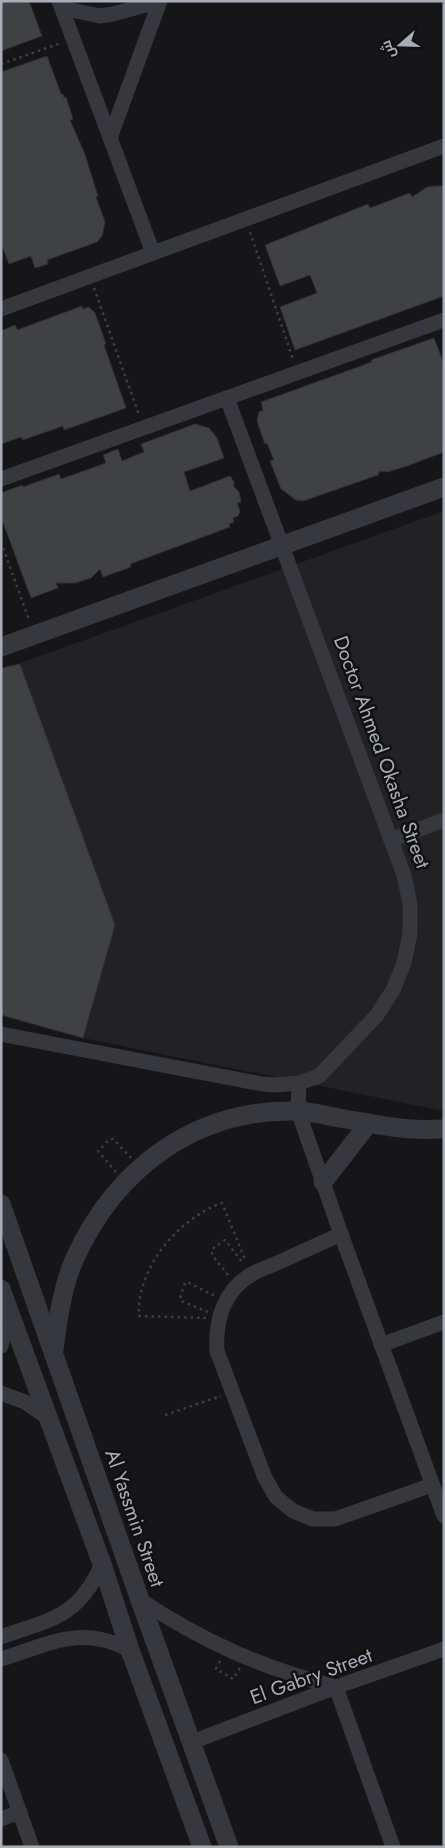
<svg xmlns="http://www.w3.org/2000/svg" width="445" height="1848" font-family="Jost,Cairo,sans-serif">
  <rect width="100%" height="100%" fill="#161618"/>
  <polygon fill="#222225" points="444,511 444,1111 83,1038 1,1015 1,670"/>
  <g fill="#404145" stroke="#303034">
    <polygon points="1,1 29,1 42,36 1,51"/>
    <polygon points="47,56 61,94 63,94 64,98 66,97 73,119 70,120 84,152 98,196 96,197 105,222 102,236 97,242 47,260 48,264 35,268 31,256 9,264 1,243 1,72"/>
    <polygon points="435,186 444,186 444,296 295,350 280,307 317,293 310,275 280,286 265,245 368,204 370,208 410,193 412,197 427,187"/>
    <polygon points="82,306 83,309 89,307 95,313 106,344 104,345 126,408 64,430 63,426 23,440 21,437 1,444 1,331 15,325 17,330"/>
    <polygon points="434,338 444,364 444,452 407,466 387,472 380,471 378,475 303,501 296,500 281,489 270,461 274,460 267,443 265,444 257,421 259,412 263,410 261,402 372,362 371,360"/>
    <polygon points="195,424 209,428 217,438 224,458 184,472 190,491 230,476 234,482 234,487 239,492 241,502 237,503 240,511 238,516 233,518 234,522 229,524 230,527 130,564 131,567 103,577 100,569 91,578 75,583 56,583 58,588 31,598 1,517 1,493 22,485 23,487 59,474 61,479 106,463 103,455 118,449 122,461 144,452 141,444"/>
    <polygon points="20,664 115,925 83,1038 1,1015 1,668"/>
  </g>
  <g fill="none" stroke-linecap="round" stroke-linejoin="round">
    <g stroke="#3d3f44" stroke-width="2.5" stroke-dasharray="2.5 4" stroke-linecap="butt">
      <polyline points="1,64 61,43"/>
      <polyline points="250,232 293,359"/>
      <polyline points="94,288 139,415"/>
      <polyline points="1,542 29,620"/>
      <polyline points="116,1172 98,1151 110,1139 113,1139 131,1158"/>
      <polyline points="228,1275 212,1255 212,1249 225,1240 243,1263"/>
      <polyline points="208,1312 181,1301 180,1298 185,1283 187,1282 215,1296"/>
      <path d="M206,1318L139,1316C136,1268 179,1218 222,1203L246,1262"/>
      <polyline points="165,1415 221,1396"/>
      <polyline points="220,1661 216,1669 233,1679 240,1668"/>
    </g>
    <g stroke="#37383d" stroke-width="15">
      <polyline points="59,1 153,253"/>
      <polyline points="62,8 100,16 113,14 160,1"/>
      <polyline points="110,138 160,1"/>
      <polyline points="1,309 444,146"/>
      <polyline points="1,479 444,320"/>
      <polyline points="391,840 444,820"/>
      <polyline points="1,1034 262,1084 275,1085 299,1083 319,1076 377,1015 393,990 404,963 410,933 410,904 404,875 227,398"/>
      <polyline points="299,1083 298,1111 341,1234 444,1516"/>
      <path d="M341,1234C322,1243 303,1251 284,1260C274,1265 262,1268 252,1274C224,1290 215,1320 217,1351L265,1478L276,1497L293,1511L313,1519H335L432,1485"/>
      <polyline points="381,1345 444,1322"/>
      <polyline points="1,1346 5,1329 7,1308"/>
      <polyline points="1,1393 25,1402 47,1417"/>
      <path d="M140,1600C204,1642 262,1668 336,1687L393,1847"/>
      <path d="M1,1637C51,1619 78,1618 102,1564"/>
      <path d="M1,1659C50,1644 81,1624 130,1650"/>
      <polyline points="192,1742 336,1687 444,1649"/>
      <polyline points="1,1760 32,1847"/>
      <polyline points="1,1819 20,1812"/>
    </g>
    <g stroke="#37383d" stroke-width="19">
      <polyline points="1,647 444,487"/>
      <polyline points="323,1182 369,1123"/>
      <polyline points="1,1204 140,1600 229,1847"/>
      <polyline points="1,1289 102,1564 130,1650 202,1847"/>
      <path d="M54,1350C58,1319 62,1287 75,1258C116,1168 196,1108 298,1111C311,1112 325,1115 339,1118C363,1122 389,1128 413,1129C423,1130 434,1129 444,1129"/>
    </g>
  </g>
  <g text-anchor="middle" stroke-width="5" stroke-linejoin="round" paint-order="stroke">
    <g font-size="20" fill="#a8adb8" stroke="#111113">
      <text transform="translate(382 752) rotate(70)" y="7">Doctor Ahmed Okasha Street</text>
      <text transform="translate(135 1518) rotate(71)" y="7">Al Yassmin Street</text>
      <text transform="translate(311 1676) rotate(-20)" y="7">El Gabry Street</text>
    </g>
  </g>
  <rect width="445" height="1848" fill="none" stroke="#a8adb8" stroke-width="5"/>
  <g transform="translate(400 45) rotate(250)" stroke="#111113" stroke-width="4" paint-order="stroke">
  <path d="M0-4L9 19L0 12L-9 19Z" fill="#a8adb8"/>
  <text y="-8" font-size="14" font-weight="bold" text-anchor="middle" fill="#a8adb8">ش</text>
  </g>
</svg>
